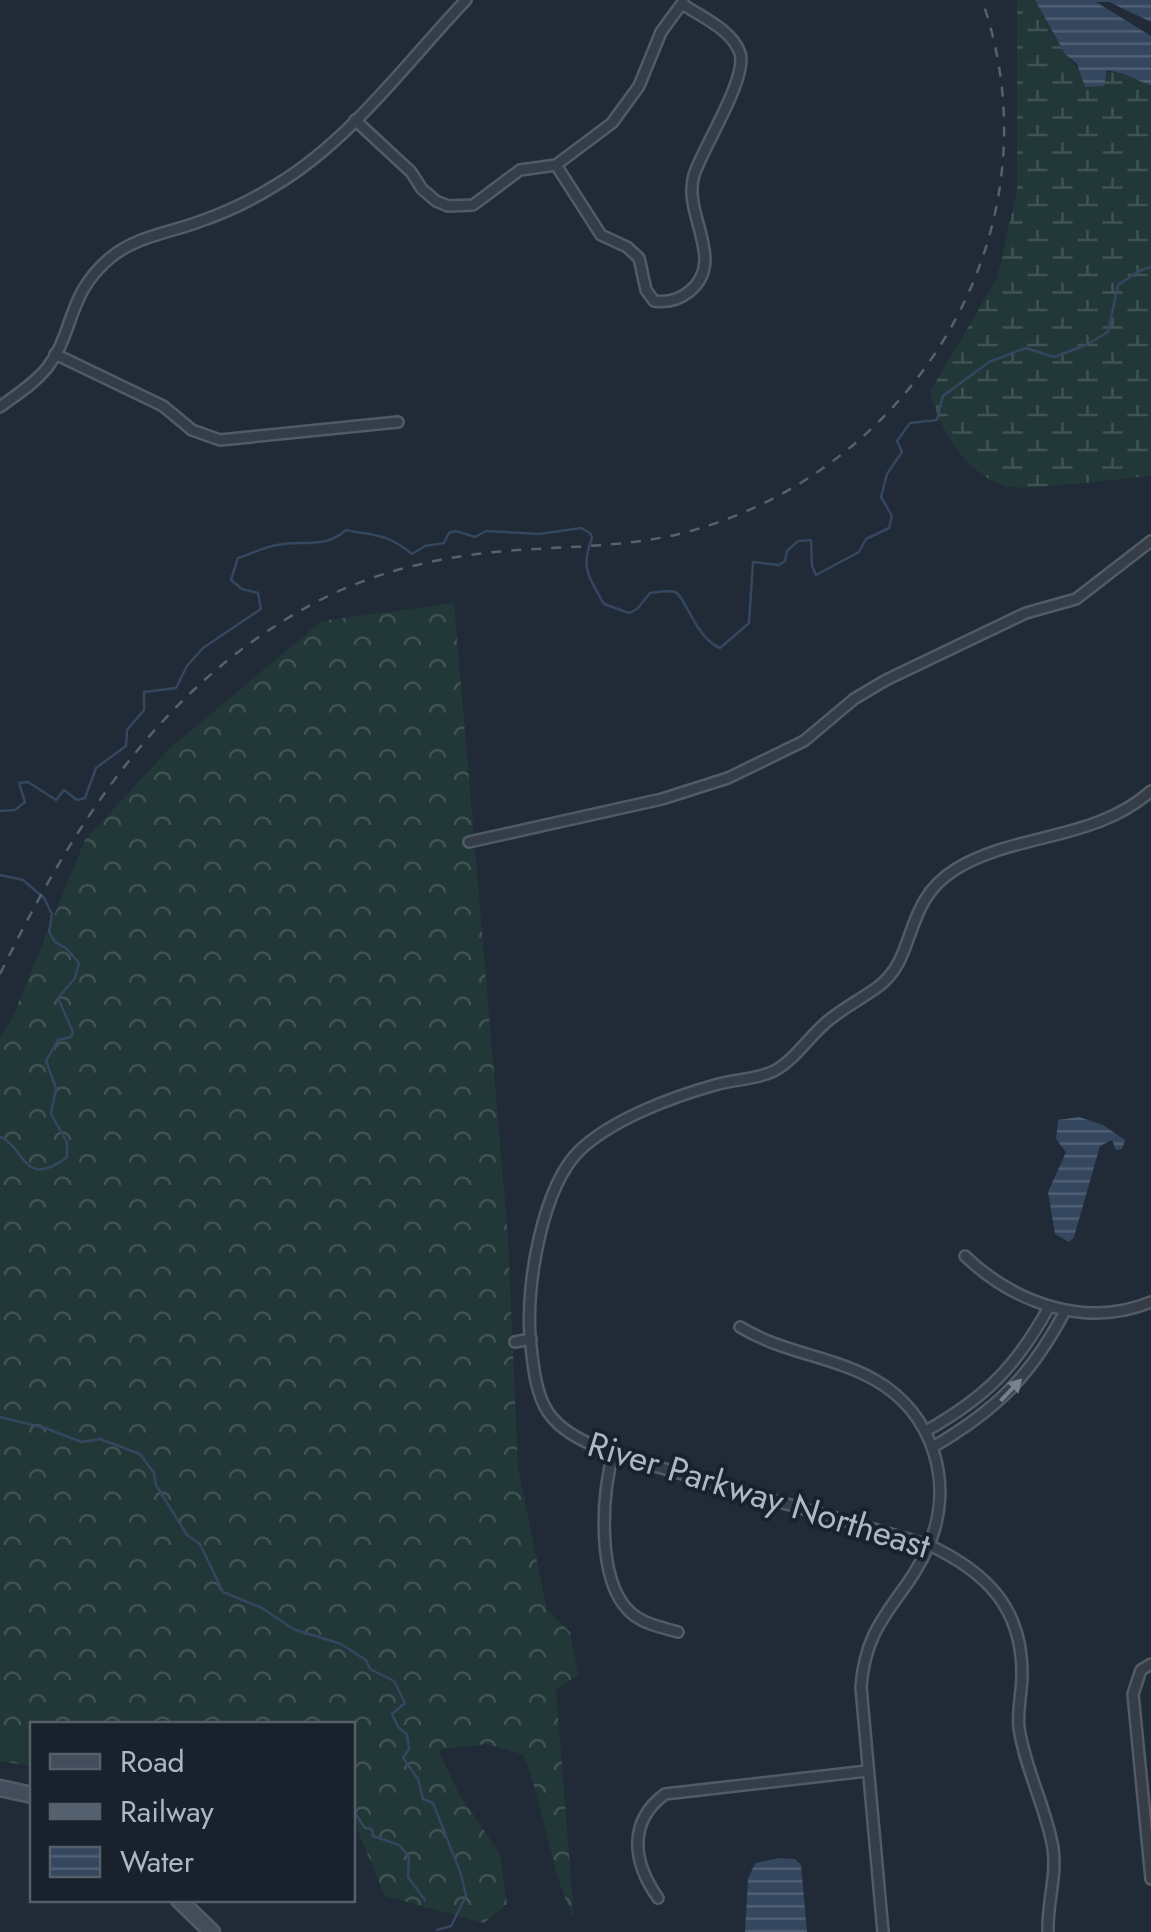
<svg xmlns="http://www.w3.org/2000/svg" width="1151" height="1932" font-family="Jost,sans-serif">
  <defs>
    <pattern id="forest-crowns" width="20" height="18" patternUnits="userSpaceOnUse" patternTransform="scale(2.5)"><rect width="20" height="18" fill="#223738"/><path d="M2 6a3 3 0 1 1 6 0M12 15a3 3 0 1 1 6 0" fill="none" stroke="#405253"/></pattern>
    <pattern id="wetland-marsh" width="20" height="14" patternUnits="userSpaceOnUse" patternTransform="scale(2.5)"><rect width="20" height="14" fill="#223738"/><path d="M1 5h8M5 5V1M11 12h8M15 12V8" fill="none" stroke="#405253"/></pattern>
    <pattern id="water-rules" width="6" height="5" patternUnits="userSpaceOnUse" patternTransform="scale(2.5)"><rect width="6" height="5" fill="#34475f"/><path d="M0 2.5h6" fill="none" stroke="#4f5f74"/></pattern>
  </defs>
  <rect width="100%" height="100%" fill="#202b37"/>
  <path fill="url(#forest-crowns)" d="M454,603L508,1237L518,1468L547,1610L570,1632L578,1674L556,1690L574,1918C549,1867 544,1809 524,1755L487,1744L438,1750L458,1792L500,1854L507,1904L484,1923L385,1896L353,1819L352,1724H32V1766L0,1761V1037L11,1021L85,840L170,748L322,621Z"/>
  <path fill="url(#wetland-marsh)" d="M1017,0H1035L1056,40L1081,74C1107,70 1130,71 1151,87V476C1126,478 1020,492 1004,486C964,471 940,430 930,392L997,278L1017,190Z"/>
  <g fill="url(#water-rules)">
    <polygon points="1035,0 1151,0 1151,22 1109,2 1096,2 1151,36 1151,86 1124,74 1107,70 1104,86 1085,87 1077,64 1065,54"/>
    <polygon points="1079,1117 1103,1125 1125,1140 1122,1149 1116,1150 1112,1140 1100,1146 1074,1237 1069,1242 1055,1234 1048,1192 1066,1152 1056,1139 1058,1120"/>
    <polygon points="780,1858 795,1859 801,1865 807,1932 745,1932 748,1879 755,1863"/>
  </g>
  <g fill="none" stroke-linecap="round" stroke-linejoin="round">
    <g stroke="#34475f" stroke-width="2.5">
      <path d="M0,811L15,810L25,802L19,783L28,782L56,800L64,790L77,800L85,798L96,768L126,746L127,730L144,710V692L176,688L187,666L203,648L261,609L258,593L242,589L231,580L238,558C251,554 264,547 277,545C302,540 325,549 346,530C375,536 386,533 412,554L425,546L444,543L449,533L456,531L475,537L486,531L539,534L581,528L590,533L592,538C580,569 589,577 604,604L629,613L637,609L650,593C658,592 668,590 675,592C686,597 695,637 720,648L749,623L753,562L779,565L785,561L787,551L798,541L811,540L812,566L816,575L859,552L866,539L889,528L892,516L881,497L887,474L902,452L897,441L910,423L937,420L943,396L989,362L1026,348L1054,357L1086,345L1108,332L1118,285L1139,271L1151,267"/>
      <path d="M0,875L23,880L44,898L52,914L49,932L55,942L67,949L79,963L75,978L58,998L73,1032L71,1037L58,1040L46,1061L56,1088L51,1114L67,1142V1157C23,1191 25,1146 0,1137"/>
      <polyline points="0,1417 45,1428 82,1442 100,1439 140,1454 154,1473 156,1485 187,1535 200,1544 223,1592 262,1608 293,1629 341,1644 366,1660 370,1669 394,1681 405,1703 392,1714 398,1727 407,1734 409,1749 403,1758 418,1779 423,1799 433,1803 461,1874 466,1896 451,1926 437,1930"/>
      <polyline points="352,1809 365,1828 372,1829 373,1836 399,1845 409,1856 408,1877 425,1900"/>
    </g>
    <defs>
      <g id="street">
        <polyline points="355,120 411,172 422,189 436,201 448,206 473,205 520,170 556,165 612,123 639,86 661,32 683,2"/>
        <path d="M556,165L601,235L627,247L639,258L646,290L654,301C668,303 679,300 690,291C727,260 682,214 694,175C703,147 748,78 740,53C732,30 702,17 682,4"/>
        <polyline points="55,354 163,406 192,430 220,440 398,422"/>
        <path d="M0,407C16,395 34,384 47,368C75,332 66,295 110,258C136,236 170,233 201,221C227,212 252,200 276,185C351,140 406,63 466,0"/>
        <polyline points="469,842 662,799 728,778 804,741 854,699 886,680 1026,613 1076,599 1151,541"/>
        <path d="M965,1256C1014,1303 1086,1329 1151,1302"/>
        <path d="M740,1327C785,1354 833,1356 875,1380C933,1413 955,1483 929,1545C905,1601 866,1617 861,1687L883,1932"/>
        <polyline points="515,1342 531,1339"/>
        <path d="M926,1431C986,1397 1016,1367 1049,1307"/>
        <path d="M933,1447C996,1410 1031,1376 1065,1311"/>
        <path d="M613,1454C602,1495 596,1578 629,1611C642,1624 661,1627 678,1632"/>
        <polyline points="1151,1664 1141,1670 1133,1694 1151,1879"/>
        <path d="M658,1898C633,1863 627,1822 665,1794L867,1771"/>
        <path d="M1048,1932C1047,1903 1057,1877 1053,1848C1046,1807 1025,1769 1019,1728C1017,1711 1022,1692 1022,1674C1022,1607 986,1572 929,1545L613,1454C543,1426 537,1409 530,1336C526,1285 542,1187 580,1150C613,1119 672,1097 715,1085C734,1079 756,1080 774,1071C795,1060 810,1035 829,1020C845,1007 863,998 879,986C918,956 902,902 956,869C1014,833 1095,841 1151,791"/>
      </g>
      <g id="secondary">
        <polyline points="0,1788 32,1795"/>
        <polyline points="179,1900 212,1932"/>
      </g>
    </defs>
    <use href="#street" stroke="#515a65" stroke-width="14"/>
    <use href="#secondary" stroke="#515a65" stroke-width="19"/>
    <use href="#street" stroke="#343d48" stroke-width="9"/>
    <use href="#secondary" stroke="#424c5b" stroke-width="14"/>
    <path stroke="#56616f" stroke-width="2.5" stroke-dasharray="10 10" stroke-linecap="butt" d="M0,974C75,821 164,681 320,600C369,575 423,561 477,554C547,545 619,550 687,532C916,470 1062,229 982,0"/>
  </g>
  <defs><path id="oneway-solid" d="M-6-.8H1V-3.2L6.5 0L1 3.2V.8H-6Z" transform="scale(2.5)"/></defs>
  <use fill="#77808c" href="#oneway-solid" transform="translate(1011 1390) rotate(-46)"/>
  <g text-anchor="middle" stroke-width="8" stroke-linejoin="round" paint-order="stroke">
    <g font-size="35" fill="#aeb7c4" stroke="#19222c">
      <text transform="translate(759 1495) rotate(17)" y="12">River Parkway Northeast</text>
    </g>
  </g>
  <rect x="30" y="1722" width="325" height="180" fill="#19222c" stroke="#555e69" stroke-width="2.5"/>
  <rect x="50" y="1754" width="50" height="15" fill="#424c5b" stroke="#555e69" stroke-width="2.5"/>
  <text x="120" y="1772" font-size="30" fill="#aeb7c4">Road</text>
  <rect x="50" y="1804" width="50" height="15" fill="#56616f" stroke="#555e69" stroke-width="2.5"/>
  <text x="120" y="1822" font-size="30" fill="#aeb7c4">Railway</text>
  <rect x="50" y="1847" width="50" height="30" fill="url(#water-rules)" stroke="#555e69" stroke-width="2.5"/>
  <text x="120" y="1872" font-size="30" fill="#aeb7c4">Water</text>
</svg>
